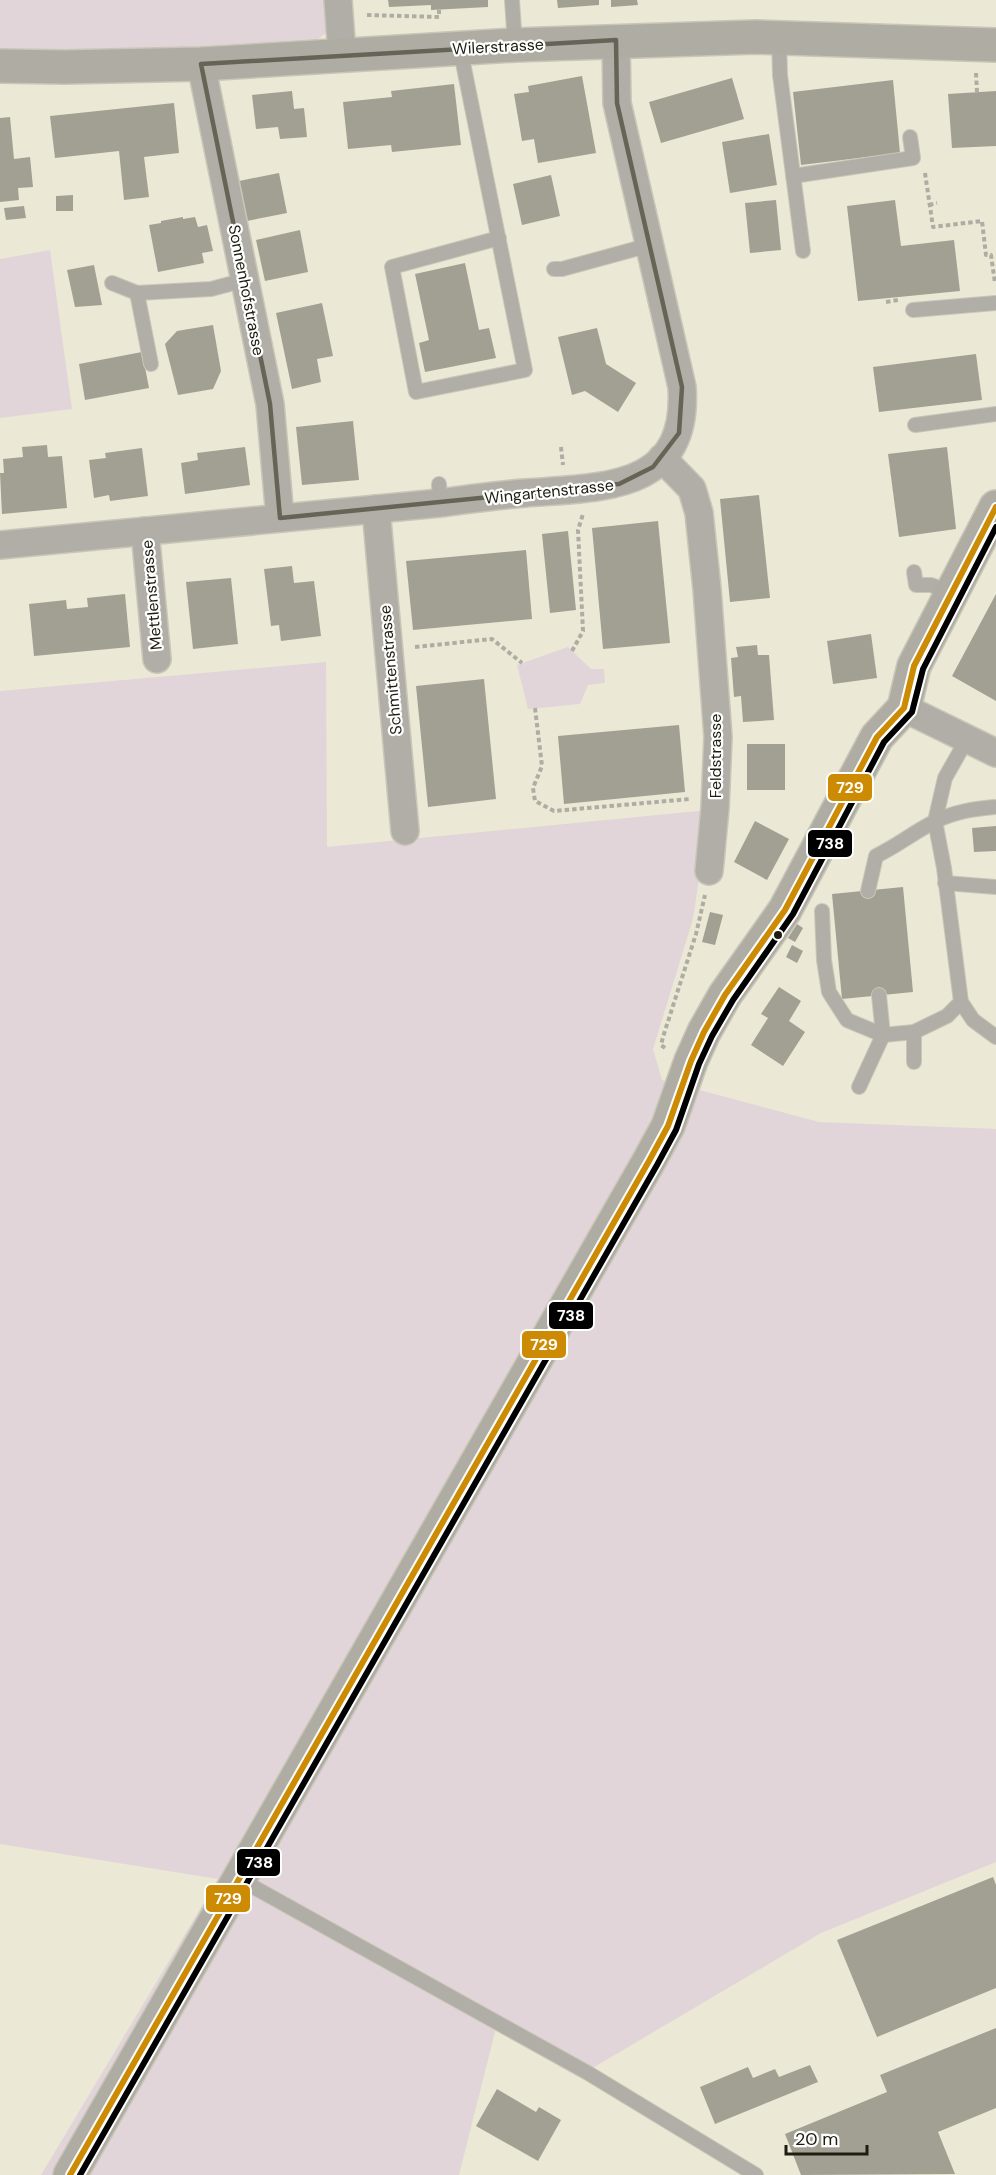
<svg xmlns="http://www.w3.org/2000/svg" width="996" height="2175" font-family="'DM Sans',sans-serif">
  <rect width="100%" height="100%" fill="#ebe8d5"/>
  <g fill="#e1d5d9">
    <polygon points="0,0 328,0 331,29 318,39 151,49 0,51"/>
    <polygon points="50,250 72,409 0,418 0,259"/>
    <polygon points="568,647 591,669 604,669 605,683 588,685 580,704 528,709 517,665"/>
    <polygon points="326,662 327,847 709,810 693,919 653,1049 662,1080 819,1122 996,1129 996,1862 821,1933 591,2069 498,2020 459,2175 41,2175 218,1879 0,1844 0,691"/>
  </g>
  <g fill="#a2a092">
    <polygon points="388,0 488,0 488,7 431,10 431,5 389,7"/>
    <polygon points="557,0 599,0 599,5 558,8"/>
    <polygon points="611,0 637,0 638,5 611,7"/>
    <polygon points="582,76 596,153 538,163 534,139 522,141 514,94 529,92 528,86"/>
    <polygon points="732,78 744,119 661,143 649,102"/>
    <polygon points="893,80 900,153 801,165 793,92"/>
    <polygon points="454,84 461,145 392,152 391,145 348,149 343,102 392,97 391,91"/>
    <polygon points="292,91 294,109 304,108 307,137 280,139 278,127 256,129 252,95"/>
    <polygon points="996,91 996,146 952,148 948,94"/>
    <polygon points="174,103 179,153 144,157 149,197 124,200 119,151 55,158 50,116"/>
    <polygon points="10,117 14,159 30,157 33,187 18,188 19,200 0,202 0,118"/>
    <polygon points="769,134 777,185 730,193 722,142"/>
    <polygon points="279,173 287,213 247,221 239,181"/>
    <polygon points="551,175 560,216 522,225 513,184"/>
    <polygon points="73,195 73,211 56,211 56,196"/>
    <polygon points="776,200 781,250 750,253 745,203"/>
    <polygon points="895,200 901,246 954,240 960,291 858,301 847,206"/>
    <polygon points="24,206 26,218 6,220 4,208"/>
    <polygon points="183,217 183,219 195,217 198,227 207,225 213,251 202,253 204,263 158,272 149,225 161,223 161,221"/>
    <polygon points="300,230 308,272 265,281 256,240"/>
    <polygon points="465,263 479,330 489,328 496,358 425,372 419,343 429,340 415,274"/>
    <polygon points="94,265 102,305 75,307 67,270"/>
    <polygon points="322,303 333,356 317,359 321,382 292,389 276,313"/>
    <polygon points="213,325 221,371 213,389 178,395 165,344 177,331"/>
    <polygon points="597,328 606,364 636,383 618,412 585,391 572,395 558,337"/>
    <polygon points="142,352 149,388 85,400 79,364"/>
    <polygon points="976,354 982,400 879,412 873,367"/>
    <polygon points="353,421 359,480 302,485 296,427"/>
    <polygon points="47,445 48,457 62,456 67,508 2,514 0,473 4,473 3,459 23,457 22,447"/>
    <polygon points="245,447 250,485 185,494 181,463 198,460 197,453"/>
    <polygon points="947,447 956,529 899,537 888,454"/>
    <polygon points="142,448 148,496 110,501 109,495 94,498 89,460 106,458 105,453"/>
    <polygon points="759,495 770,598 730,602 720,499"/>
    <polygon points="658,521 670,643 603,649 592,528"/>
    <polygon points="568,531 576,610 550,613 542,534"/>
    <polygon points="526,550 532,619 413,630 406,561"/>
    <polygon points="292,566 294,583 314,581 321,636 281,641 279,625 271,626 264,569"/>
    <polygon points="231,578 238,644 193,649 186,582"/>
    <polygon points="125,594 130,647 34,656 29,604 66,600 67,609 88,607 87,598"/>
    <polygon points="996,594 996,701 952,676"/>
    <polygon points="871,634 877,678 833,684 827,641"/>
    <polygon points="757,645 758,655 769,655 774,720 743,722 741,696 734,697 731,658 738,657 736,647"/>
    <polygon points="484,679 496,799 428,807 416,686"/>
    <polygon points="679,725 685,792 564,804 558,736"/>
    <rect x="747" y="744" width="38" height="46"/>
    <polygon points="755,821 789,839 767,880 734,862"/>
    <polygon points="996,826 996,851 974,852 972,828"/>
    <polygon points="903,887 913,992 842,999 832,894"/>
    <polygon points="710,912 723,915 715,945 702,942"/>
    <polygon points="797,924 803,928 795,942 788,938"/>
    <polygon points="792,945 803,951 797,963 786,957"/>
    <polygon points="779,987 801,1001 789,1021 805,1032 783,1066 751,1045 768,1018 761,1014"/>
    <polygon points="993,1877 996,1885 996,1988 877,2037 837,1940"/>
    <polygon points="996,2028 996,2108 938,2132 955,2174 801,2175 785,2134 887,2092 880,2075"/>
    <polygon points="810,2065 818,2082 715,2124 700,2087 748,2067 753,2078 775,2069 779,2077"/>
    <polygon points="497,2089 536,2112 539,2107 561,2120 538,2161 476,2126"/>
  </g>
  <g fill="none" stroke-linecap="round" stroke-linejoin="round">
    <defs>
      <g id="lane">
        <polyline points="512,0 515,45"/>
        <polyline points="779,37 780,75 803,251"/>
        <polyline points="460,48 525,370 416,392 392,267 499,238"/>
        <polyline points="793,176 913,158 910,137"/>
        <polyline points="554,269 562,269 650,245"/>
        <polyline points="112,283 137,293 211,289 245,280"/>
        <polyline points="137,293 151,364"/>
        <polyline points="913,310 996,303"/>
        <polyline points="915,425 996,414"/>
        <polyline points="439,484 440,503"/>
        <polyline points="914,572 916,585 931,585 951,593"/>
        <polyline points="945,883 996,887"/>
        <path d="M868,891L876,856C897,846 914,832 934,822C953,812 973,809 994,807"/>
        <polyline points="822,911 824,960 829,992 847,1020 883,1035 914,1032 947,1016 961,1002 944,868 935,821 945,778 967,739"/>
        <polyline points="961,1002 973,1020 996,1037"/>
        <polyline points="914,1032 914,1062"/>
        <polyline points="859,1087 883,1035 879,995"/>
        <polyline points="239,1879 588,2073 756,2175"/>
      </g>
      <g id="street">
        <polyline points="338,0 342,54"/>
        <polyline points="201,64 270,404 280,518"/>
        <polyline points="662,458 692,489 699,513 707,589 718,737 715,808 709,871"/>
        <polyline points="376,509 405,831"/>
        <polyline points="145,531 157,659"/>
        <path d="M0,545L440,503C469,499 497,495 526,493C603,487 689,491 682,387L617,103L616,40"/>
        <polyline points="904,708 996,753"/>
      </g>
      <g id="secondary">
        <polyline points="0,66 65,67 201,64 515,45 756,37 996,45"/>
        <polyline points="70,2175 649,1161 668,1126 691,1061 704,1032 725,995 785,910 877,737 904,708 914,666 996,507"/>
      </g>
    </defs>
    <use href="#lane" stroke="#c9c6b7" stroke-width="16"/>
    <use href="#street" stroke="#c9c6b7" stroke-width="30"/>
    <use href="#secondary" stroke="#c9c6b7" stroke-width="36"/>
    <g stroke="#afada3" stroke-width="4" stroke-dasharray="4.5 3" stroke-linecap="butt">
      <polyline points="367,15 439,17 439,9"/>
      <polyline points="976,73 977,92"/>
      <polyline points="925,173 933,227 982,221 986,255 991,255 995,283"/>
      <polyline points="929,205 937,203"/>
      <polyline points="886,302 898,300"/>
      <polyline points="561,447 563,465"/>
      <polyline points="415,647 492,639 522,663"/>
      <polyline points="572,651 583,631 578,530 583,514"/>
      <polyline points="535,708 542,766 533,788 535,801 554,811 690,799"/>
      <polyline points="665,1048 661,1045 663,1037 696,934 705,895"/>
    </g>
    <use href="#lane" stroke="#b0aea7" stroke-width="14"/>
    <use href="#street" stroke="#b0aea7" stroke-width="27"/>
    <use href="#secondary" stroke="#afaca3" stroke-width="33"/>
    <defs>
      <polyline id="bus-1" points="70,2175 649,1161 668,1126 691,1061 704,1032 725,995 785,910 877,737 904,708 914,666 996,507"/>
      <polyline id="bus-2" points="80,2175 657,1165 676,1130 699,1064 712,1036 733,1000 793,914 884,742 912,712 923,669 996,527"/>
    </defs>
    <use href="#bus-1" stroke="#fff" stroke-width="10"/>
    <use href="#bus-2" stroke="#fff" stroke-width="10"/>
    <use href="#bus-1" stroke="#cc8b03" stroke-width="6"/>
    <use href="#bus-2" stroke="#000" stroke-width="6"/>
  </g>
  <path fill="none" stroke="#666456" stroke-width="4.5" stroke-linejoin="round" d="M616,40L617,103L682,387L679,433L653,467L619,484L280,518L270,404L201,64Z"/>
  <circle fill="#1e1d11" stroke="#fff" stroke-width="2" cx="778" cy="935" r="5"/>
  <g text-anchor="middle" stroke-width="4.5" stroke-linejoin="round" paint-order="stroke">
    <g font-size="16" fill="#1e1d11" stroke="#fff">
      <text transform="translate(498 46) rotate(-3)" y="6">Wilerstrasse</text>
      <text transform="translate(247 290) rotate(79)" y="6">Sonnenhofstrasse</text>
      <text transform="translate(549 491) rotate(-6)" y="6">Wingartenstrasse</text>
      <text transform="translate(151 595) rotate(-95)" y="6">Mettlenstrasse</text>
      <text transform="translate(390 670) rotate(-95)" y="6">Schmittenstrasse</text>
      <text transform="translate(715 756) rotate(-90)" y="6">Feldstrasse</text>
    </g>
  </g>
  <g stroke="#fff" stroke-width="2">
    <rect x="827" y="773" width="46" height="29" rx="6" fill="#cc8b03"/>
    <rect x="807" y="829" width="46" height="29" rx="6" fill="#000"/>
    <rect x="548" y="1301" width="46" height="29" rx="6" fill="#000"/>
    <rect x="521" y="1330" width="46" height="29" rx="6" fill="#cc8b03"/>
    <rect x="236" y="1848" width="45" height="29" rx="6" fill="#000"/>
    <rect x="205" y="1884" width="46" height="29" rx="6" fill="#cc8b03"/>
  </g>
  <g font-size="16" text-anchor="middle" font-weight="bold" fill="#fff">
    <text x="850" y="793">729</text>
    <text x="830" y="849">738</text>
    <text x="571" y="1321">738</text>
    <text x="544" y="1350">729</text>
    <text x="259" y="1868">738</text>
    <text x="228" y="1904">729</text>
  </g>
  <path d="M786 2145v9h81v-9" fill="none" stroke="#1e1d11" stroke-width="3"/>
  <text x="795" y="2145" font-size="18" fill="#1e1d11" stroke="#ffffff" stroke-width="4.5" paint-order="stroke">20 m</text>
</svg>
